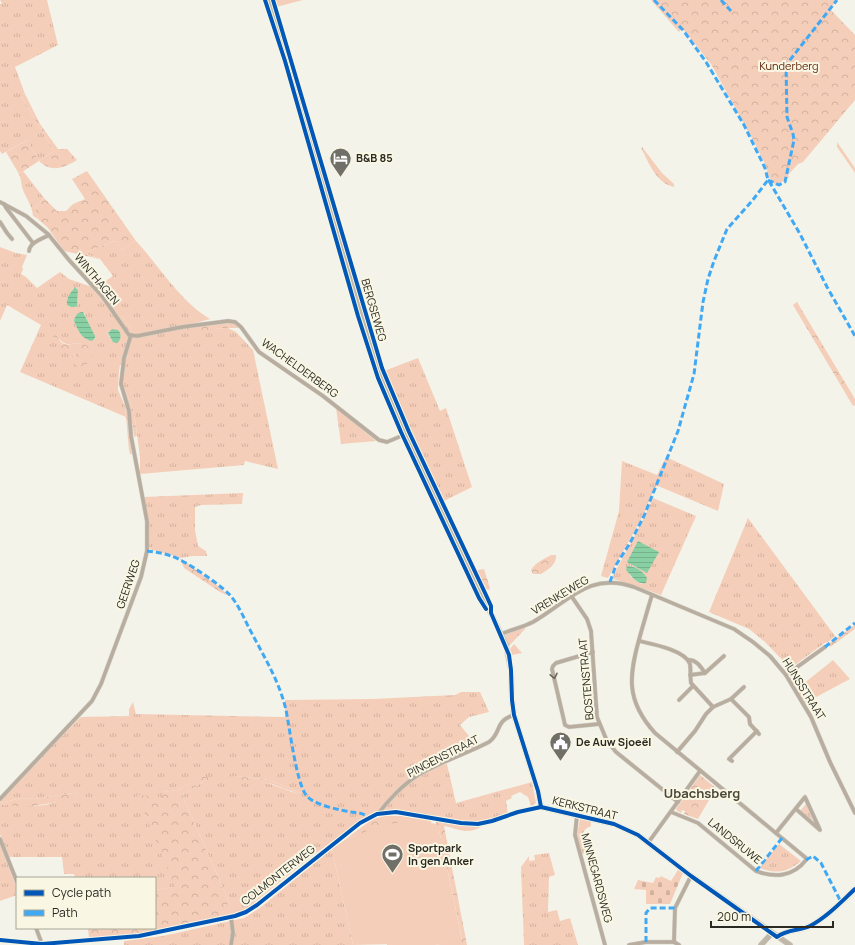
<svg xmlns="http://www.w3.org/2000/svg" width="855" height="945" font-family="Manrope,sans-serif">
  <defs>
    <pattern id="grass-tufts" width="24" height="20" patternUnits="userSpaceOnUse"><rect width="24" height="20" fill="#f5ceb9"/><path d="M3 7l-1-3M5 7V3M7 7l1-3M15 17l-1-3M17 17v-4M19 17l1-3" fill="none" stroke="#d2b19f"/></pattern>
    <pattern id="forest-crowns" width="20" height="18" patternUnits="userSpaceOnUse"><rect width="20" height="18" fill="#f5ceb9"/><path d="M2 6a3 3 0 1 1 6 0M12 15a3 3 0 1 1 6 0" fill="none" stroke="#d2b19f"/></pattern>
    <pattern id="cemetery-stones" width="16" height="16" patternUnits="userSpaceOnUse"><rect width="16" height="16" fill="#f5ceb9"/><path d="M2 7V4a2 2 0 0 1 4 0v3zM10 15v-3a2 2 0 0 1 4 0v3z" fill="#d2b19f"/></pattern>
    <pattern id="water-rules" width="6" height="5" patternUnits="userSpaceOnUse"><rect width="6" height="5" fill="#88cfa4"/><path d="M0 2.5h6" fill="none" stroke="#76b28d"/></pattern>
  </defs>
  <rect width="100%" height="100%" fill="#f4f3e9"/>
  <g fill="url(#grass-tufts)" fill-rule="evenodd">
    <polygon points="0,0 47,0 58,45 15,67 25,94 21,96 54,151 39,161 27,140 2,154 0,151 0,4 2,4"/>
    <polygon points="274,0 303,0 276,7"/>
    <path d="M23,171L44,198L35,208L38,219L33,216C32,204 25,197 22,187C21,182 21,178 19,174Z"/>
    <path d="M114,241L118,242L121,250L124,249L136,241C160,267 180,301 210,319L171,330L228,328L236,332L253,350L278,469L245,461L244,465L140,474V457L134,412L123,384L125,366L120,365L119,371L118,390L125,406L126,417L20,372L41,325L7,305L0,321V247L16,253L27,255L22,267L23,269L21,274L26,277L37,288L60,272L69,279L95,288L113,276L100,259L81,252L78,248L87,252ZM76,287L78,290L77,306L75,307L68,306L67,300L73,289ZM84,313L95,339L88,340L81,335L74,321L76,315ZM121,315L131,328L128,330L115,316ZM110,331L121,336L117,343C113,343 108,336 108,332ZM55,334C65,347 66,344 81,343L73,362L68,361L70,357L76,355V352L73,349H64Z"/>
    <polygon points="418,358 440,411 446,408 472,487 444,501 443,501 425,466 427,465 398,402 396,403 384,371"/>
    <polygon points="336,408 376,441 341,444"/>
    <polygon points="666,457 724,484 718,511 658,486 655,487 643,516 608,578 601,576 619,511 622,461 657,475"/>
    <polygon points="243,493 242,504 201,505 195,507 195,530 198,546 206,551 207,556 193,556 180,558 172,555 152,550 149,548 149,522 144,497"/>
    <path d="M653,498L696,516L661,595L636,586L613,579V576L644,518ZM628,566L634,567L643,573L642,584C634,581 627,575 628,566Z"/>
    <polygon points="748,518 835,636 827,643 826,642 792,667 788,666 765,642 749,629 709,612"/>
    <polygon points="525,627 525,629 508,647 505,635"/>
    <polygon points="514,644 522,653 512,655 510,649"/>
    <polygon points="833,660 850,679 805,703 797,689"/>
    <path d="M461,692H480L489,712L469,717L460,725L478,747L411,779L380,810L364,818L312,856L250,906L243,910L222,917L219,907L230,904L182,795L204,781L217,777L189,784L177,790L164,792L176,887L155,890V878H75L74,874H64L62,857H8L0,834V804C17,806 36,808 53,803C61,801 69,797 77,795L73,793L34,799L21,798L0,803V797L81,717L129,716V709L133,702L136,714L285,717V700L372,699L455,695ZM236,776L269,780L301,793L292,792L265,782Z"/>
    <path d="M447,764L456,803L532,782L536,803L531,806L528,797L520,792L511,796L512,798L506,801L508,814C499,817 490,821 481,822C448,825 415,806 382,811C385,806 389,803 392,799C408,783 425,770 447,764Z"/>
    <polygon points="806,804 813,820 812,820 800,811"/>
    <polygon points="0,844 17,889 17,895 0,901"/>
    <path d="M779,844L801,861C787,873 776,874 759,868Z"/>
    <polygon points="332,849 353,945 124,945 124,941 163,936 244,918 261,907"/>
    <polygon points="549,853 555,875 549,877 548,912 557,910 560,921 570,918 578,945 524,945 521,867 529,856 529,861 535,860 534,855"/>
  </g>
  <g fill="url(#forest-crowns)">
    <polygon points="651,0 837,0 830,9 855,35 855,100 803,162 798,164 788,175 789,177 776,186 769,177 765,164 753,140 711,64 683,29 682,28 679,32"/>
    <path d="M25,94L40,124L58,149H67L77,160C64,168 51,173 39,161L19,174L6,152L27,140L39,161L54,151L21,96Z"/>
    <polygon points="837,142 855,168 855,173 837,147"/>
    <path d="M642,147L662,173L674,184V187C656,183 649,163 641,148Z"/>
    <polygon points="87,171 136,241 124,249 120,250 118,242 114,241 87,252 79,249 81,252 100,259 64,251 48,228 38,219 35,208 44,198 57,211 66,211 73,204 85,199 72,179"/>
    <polygon points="110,294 123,314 121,315 131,328 128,331 115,316 102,299"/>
    <polygon points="797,302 855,399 855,405 853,406 793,305"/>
    <polygon points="232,321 239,328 222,328 190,332 170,330"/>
    <path d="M55,334C57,336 59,340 61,342C70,350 83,334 93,353L90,362L79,368L73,363L68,361L66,358L76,355V352C71,348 64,351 59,347C57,344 55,340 53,337Z"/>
    <polygon points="123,384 134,412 137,436 134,437 130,407 123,389"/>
    <polygon points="398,402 427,466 425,466 399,410 396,403"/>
    <polygon points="125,406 126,406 127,412 132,454 130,454 129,450"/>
    <path d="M551,555H556C557,564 548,570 541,574H533L531,570C536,562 544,559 551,555Z"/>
    <polygon points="180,558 218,586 229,596 220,592 184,568"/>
    <polygon points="484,569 490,588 489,590 484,589 477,572 478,570"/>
    <polygon points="855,625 855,629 830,647 828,644"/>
    <polygon points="700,775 716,788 698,819 684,814 685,811 682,810 681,813 677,811 676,809"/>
    <path d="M236,776L269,780L303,794C289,792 278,785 264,782C252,779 239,782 227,777Z"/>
    <polygon points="202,777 219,777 204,781 182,795 230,904 220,907 222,917 156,932 127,936 89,938 88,928 155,928 155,890 175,887 137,795 162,797 163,792 177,790"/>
    <polygon points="73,793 77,795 71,800 33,806 22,807 0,804 0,803 21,798 34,799"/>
    <polygon points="384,816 402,816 431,821 431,823 385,906 392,945 387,945 363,834 348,837 373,819"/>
    <path d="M580,818L591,821V826C575,832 589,842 587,853L582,854L577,836Z"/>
    <path d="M438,821L464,826L481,827C467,835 459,829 444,826L467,945H435L462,939L439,830L436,831V822Z"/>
  </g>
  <polygon fill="url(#cemetery-stones)" points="678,870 683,873 670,904 646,904 646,890 634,889 638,880 653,883 656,877 659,878 661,876 671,881"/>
  <polygon fill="#f5ceb9" points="417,820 436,824 436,830 439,830 462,940 435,945 392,945 392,944 353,945 332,849 349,837 363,833 369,830 382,825"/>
  <g fill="url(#water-rules)">
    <path d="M75,287L78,290L77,306L75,307H71L67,305C66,298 71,292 75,287Z"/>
    <path d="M83,312L95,336V338L92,341C81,339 78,330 74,321C75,316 77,312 83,312Z"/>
    <path d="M112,329L118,330C122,334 121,340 117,343L113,342L108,333Z"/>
    <polygon points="638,541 659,552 647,573 627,562"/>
    <path d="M627,566C636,566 643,571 647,578L646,583C636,585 632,576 626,570Z"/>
  </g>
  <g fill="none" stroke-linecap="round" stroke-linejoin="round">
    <defs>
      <g id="street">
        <polyline points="0,202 26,216 48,234 69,260 102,296 129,335 137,336 182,327 228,321 235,322 241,327 259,352 323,396 379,440 387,442 406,434"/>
        <polyline points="4,204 7,209 33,243"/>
        <polyline points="0,222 7,233 12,239"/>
        <path d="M29,251C30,242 42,239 49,235"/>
        <path d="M652,595C648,608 644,622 640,636C629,675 625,700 655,733L806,858V860C793,877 774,878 756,871L698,823L671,812"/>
        <polyline points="572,597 587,619 591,631 597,717 607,741 616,752 678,802"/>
        <path d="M501,634C511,630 523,627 533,622C568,602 589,571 634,587L734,629L753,642L770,656L786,675L811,717L830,762L855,813"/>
        <path d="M639,641C652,644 685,650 690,664C691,670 690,677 691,683L713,707"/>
        <polyline points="593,652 556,663 553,666 552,669 565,725 569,727 599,724"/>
        <path d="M688,660C696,659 701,667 705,673"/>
        <polyline points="690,675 705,673 724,656"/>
        <polyline points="786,675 825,647"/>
        <polyline points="731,699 749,717 750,724 759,734"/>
        <polyline points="679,700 693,686"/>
        <polyline points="677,752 695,731 706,714 713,707 731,699 744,687"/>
        <polyline points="732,761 729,759 757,731"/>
        <polyline points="0,799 92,701 101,684 141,577 147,551 147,521 131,436 129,411 121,384 124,358 131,335"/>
        <path d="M378,814C388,800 404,784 418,775C440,762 466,754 489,742C502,733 494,721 514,715"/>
        <polyline points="577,815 575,835 605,945"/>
        <polyline points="776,833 805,797 820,830 796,809"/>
        <polyline points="0,839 17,882"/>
        <polyline points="648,843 700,771"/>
        <polyline points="231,917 233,933 231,945"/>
        <polyline points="36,928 42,944"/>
        <path d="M0,940L42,944L139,936L235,916L253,908L360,823C397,797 438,827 479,824C491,823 501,818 511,814C521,810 531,809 541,807"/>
        <polyline points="674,942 675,908 691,876"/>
        <polyline points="674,942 679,945"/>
        <polyline points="629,945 646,942 674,942"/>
      </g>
      <g id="secondary">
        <polyline points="269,0 379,369 406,434 506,645 511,670 512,700 514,715 538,791 541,807 614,824 638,835 691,876 790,945"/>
        <path d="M777,937C787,929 800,931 810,926C827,917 841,902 855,889"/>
        <polyline points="761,945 772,933"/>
      </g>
    </defs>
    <use href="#street" stroke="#cfcec6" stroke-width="4.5"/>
    <use href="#secondary" stroke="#cfcec6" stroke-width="6"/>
    <use href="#street" stroke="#b8ad9e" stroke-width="3.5"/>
    <use href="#secondary" stroke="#bfb7a8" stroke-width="5"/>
    <g stroke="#3fa9f5" stroke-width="3" stroke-dasharray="6 3" stroke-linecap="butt">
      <polyline points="654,0 683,30 706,62 744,125 765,168 768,180"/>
      <polyline points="721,0 731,11"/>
      <polyline points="768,180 779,185 785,182 794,140 793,134 787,117 786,65 837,0"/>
      <polyline points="769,181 800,234 827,287 855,336"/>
      <path d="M147,551C155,552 163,553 171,556C185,560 219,584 229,594C238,604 243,616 249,628C263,655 279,680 286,710C290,730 296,781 306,795C313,805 340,810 351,812C357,813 363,812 368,818"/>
      <polyline points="610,582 616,565 630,543 644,516 678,431 694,374 703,302 708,279 714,261 727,229 752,201 768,180"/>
      <polyline points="825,647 855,623"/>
      <polyline points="806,860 813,856 821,863 841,902"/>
      <polyline points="756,871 782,838"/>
      <polyline points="646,942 646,913 650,908 675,908"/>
    </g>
    <defs>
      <g id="cycleway">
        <polyline points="265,0 285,61 358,316 378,378 401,432 479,598 486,609"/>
        <polyline points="273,0 382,368 409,432 486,595 491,606 491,613 509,655 511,670 512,700 514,715 538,791 541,807"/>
        <path d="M0,940L42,944L139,936L235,916L246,912L257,905L360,823L377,814L396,812L461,823L478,824L492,821L518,812L541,807L614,824L638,835L691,876L777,937C787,929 800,931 810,926C827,917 841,902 855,889"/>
      </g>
    </defs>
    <use href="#cycleway" stroke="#f9f7e4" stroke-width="6"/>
    <use href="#cycleway" stroke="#0057b8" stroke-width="4"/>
  </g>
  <defs><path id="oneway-chevron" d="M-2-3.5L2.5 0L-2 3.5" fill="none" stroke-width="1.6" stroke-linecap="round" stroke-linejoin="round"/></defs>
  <use stroke="#6a645a" href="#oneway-chevron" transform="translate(554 676) rotate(78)"/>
  <defs>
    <symbol id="hotel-pin" viewBox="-11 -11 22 30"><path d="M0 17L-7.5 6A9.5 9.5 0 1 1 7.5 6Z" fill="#717068" stroke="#f9f7e4"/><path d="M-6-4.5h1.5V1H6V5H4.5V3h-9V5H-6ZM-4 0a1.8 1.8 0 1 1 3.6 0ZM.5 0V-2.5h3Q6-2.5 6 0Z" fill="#fff"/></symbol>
    <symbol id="civic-pin" viewBox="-11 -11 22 30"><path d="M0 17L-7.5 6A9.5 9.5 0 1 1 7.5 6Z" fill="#717068" stroke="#f9f7e4"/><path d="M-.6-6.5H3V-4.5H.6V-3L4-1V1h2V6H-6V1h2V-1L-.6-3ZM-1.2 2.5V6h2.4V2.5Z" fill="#fff"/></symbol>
    <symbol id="stadium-pin" viewBox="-11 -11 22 30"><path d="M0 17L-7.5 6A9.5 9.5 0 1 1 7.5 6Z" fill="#717068" stroke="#f9f7e4"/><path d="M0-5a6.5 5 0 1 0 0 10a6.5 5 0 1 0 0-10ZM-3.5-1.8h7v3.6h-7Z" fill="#fff"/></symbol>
  </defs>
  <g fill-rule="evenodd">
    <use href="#hotel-pin" x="328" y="146" width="25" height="34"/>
    <use href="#civic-pin" x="548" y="730" width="25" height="34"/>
    <use href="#stadium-pin" x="380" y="842" width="25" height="34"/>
  </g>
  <g text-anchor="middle" stroke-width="4" stroke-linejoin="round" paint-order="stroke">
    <g font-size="11" fill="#5c2204" stroke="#f9f7e4">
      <text x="789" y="70">Kunderberg</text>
    </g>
    <g font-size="11" font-weight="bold" fill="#2a2922" stroke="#f9f7e4" text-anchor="start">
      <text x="356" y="162">B&amp;B 85</text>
      <text x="576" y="746">De Auw Sjoeël</text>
      <text x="408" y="852">Sportpark<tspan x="408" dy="13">In gen Anker</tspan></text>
    </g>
    <g font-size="11" fill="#2a2922" stroke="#f9f7e4">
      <text transform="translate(97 279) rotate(50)" y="4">WINTHAGEN</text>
      <text transform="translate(374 310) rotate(74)" y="4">BERGSEWEG</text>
      <text transform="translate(300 368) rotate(36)" y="4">WACHELDERBERG</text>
      <text transform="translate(128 584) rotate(-71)" y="4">GEERWEG</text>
      <text transform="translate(560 595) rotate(-31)" y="4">VRENKEWEG</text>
      <text transform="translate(586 679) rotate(-95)" y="4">BOSTENSTRAAT</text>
      <text transform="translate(804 689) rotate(58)" y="4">HUNSSTRAAT</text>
      <text transform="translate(443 756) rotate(-27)" y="4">PINGENSTRAAT</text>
      <text transform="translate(585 808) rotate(14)" y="4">KERKSTRAAT</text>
      <text transform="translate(735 841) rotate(39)" y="4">LANDSRUWE</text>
      <text transform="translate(278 875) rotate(-38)" y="4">COLMONTERWEG</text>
      <text transform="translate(597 878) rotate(75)" y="4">MINNEGARDSWEG</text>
    </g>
    <g font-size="13" font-weight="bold" fill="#494738" stroke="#f9f7e4">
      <text x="702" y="798">Ubachsberg</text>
    </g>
  </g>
  <rect x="16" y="877" width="140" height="52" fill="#f9f7e4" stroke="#a6a596"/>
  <rect x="24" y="890" width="20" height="6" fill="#0057b8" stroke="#a6a596"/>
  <text x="52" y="897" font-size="12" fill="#2a2922">Cycle path</text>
  <rect x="24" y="910" width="20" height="6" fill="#3fa9f5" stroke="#a6a596"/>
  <text x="52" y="917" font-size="12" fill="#2a2922">Path</text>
  <path d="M711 921v6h122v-6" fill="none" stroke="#2a2922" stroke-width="2"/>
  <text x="717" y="921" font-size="12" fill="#2a2922" stroke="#f9f7e4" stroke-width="3" paint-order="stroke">200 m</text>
</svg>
